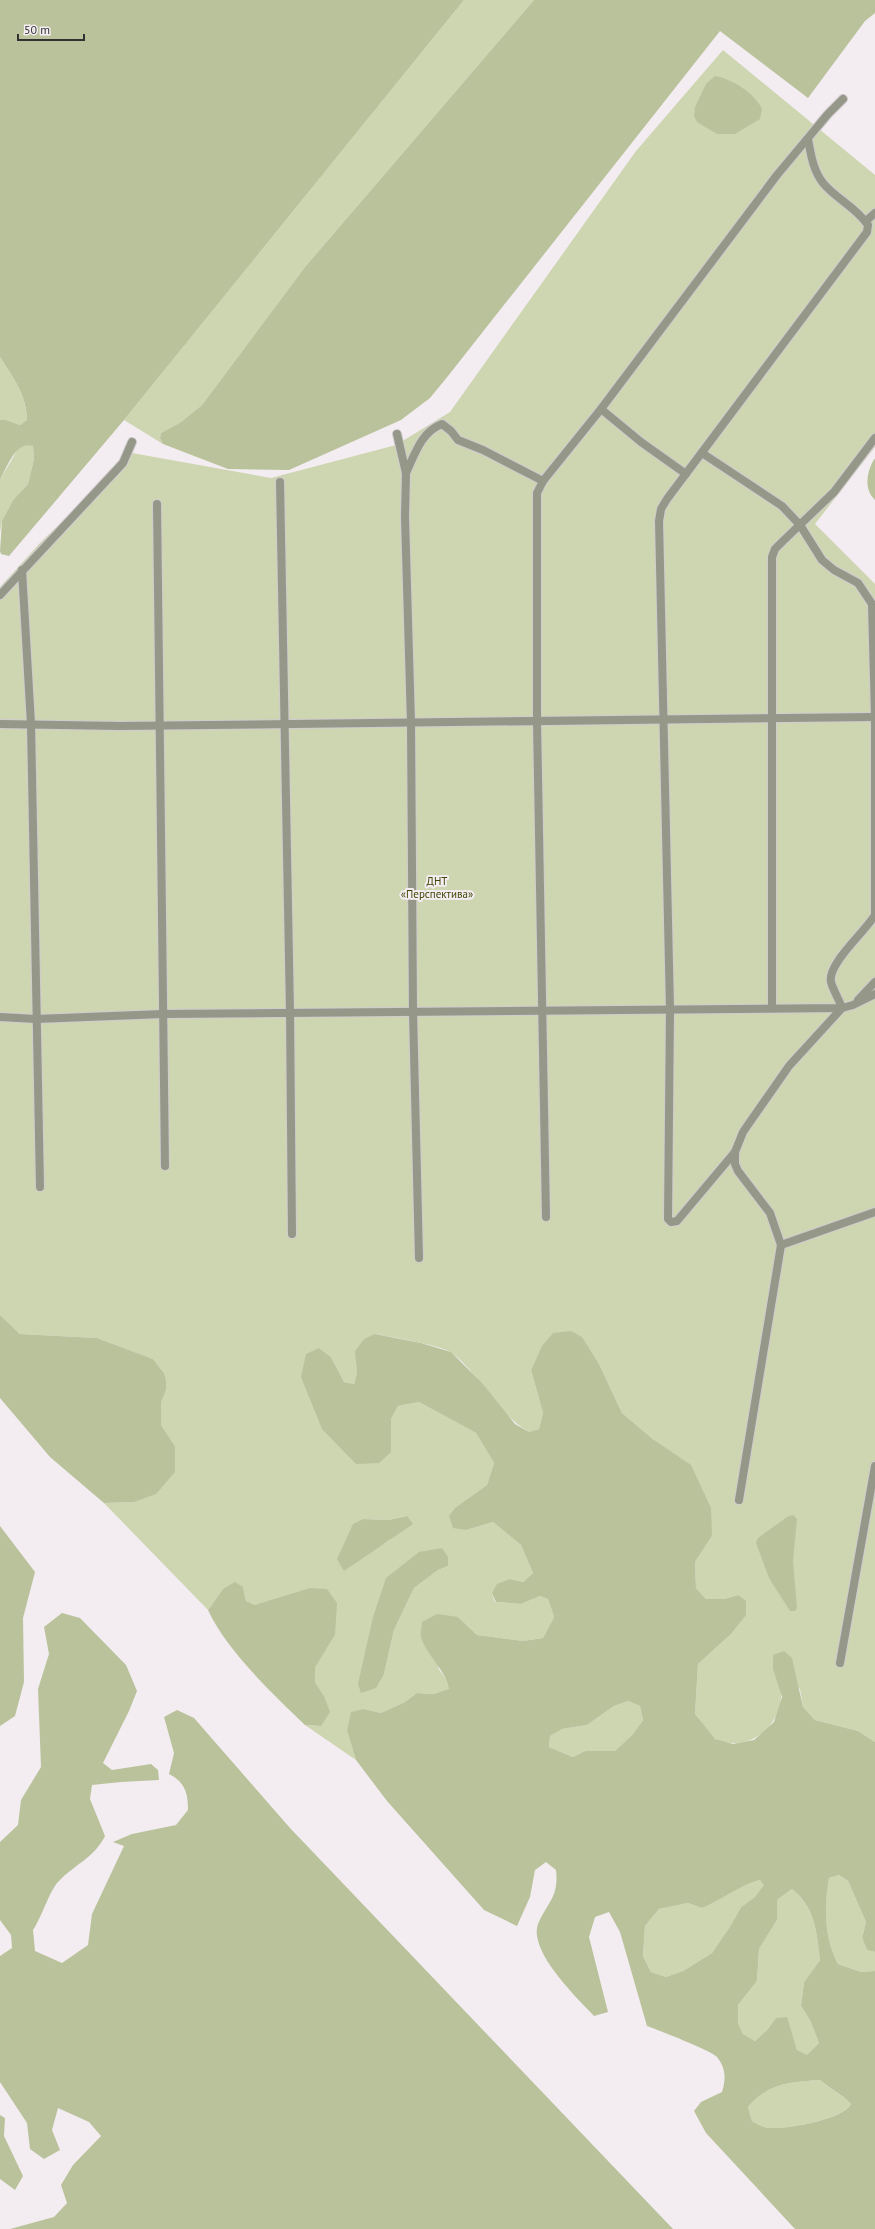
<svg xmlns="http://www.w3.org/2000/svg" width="875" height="2229" font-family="'PT Sans',sans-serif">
  <rect width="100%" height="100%" fill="#f3edf1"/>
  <g fill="#ced5b1" fill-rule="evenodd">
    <polygon points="464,0 534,0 305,267 202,405 181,422 161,433 160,438 163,444 124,420"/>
    <path d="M723,50L875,175V447L815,524L875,584V1742L858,1731L815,1720L803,1707L800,1689L774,1662C772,1674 782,1686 781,1698C779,1729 746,1752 717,1740C709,1736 701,1721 695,1714L698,1664L730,1635L738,1595L724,1599H706L696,1588L695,1562L712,1536L654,1440L622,1413L600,1366L553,1333L542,1347L531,1370L543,1413L539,1429L529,1432C497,1414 482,1376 452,1353C441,1345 391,1337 375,1334L356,1351L357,1373L354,1384L344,1382L331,1357L319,1348L391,1452V1419L398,1406L419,1402L476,1433L494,1463L487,1485L456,1507L466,1530L493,1522L521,1545L533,1573L523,1582L510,1579L492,1593L495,1602L521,1604L540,1596L548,1599L554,1617L543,1638L523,1641L477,1635L458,1617L438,1668L449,1683V1690L434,1694L417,1693L405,1702L381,1713L364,1709L347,1731L356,1760L305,1725L321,1726L324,1696L315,1682V1668L335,1635L263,1604L255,1605L246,1601L243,1587L223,1589L208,1610L104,1503L134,1502L175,1446L161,1425V1401L166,1390L164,1373L153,1359L97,1338L20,1334L0,1315V587L40,543L132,453L271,478L396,445L450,412L636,151ZM406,1516L390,1540L357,1560L338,1559L345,1544L363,1519L388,1520ZM448,1557V1566L438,1570L414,1588L394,1630L384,1674L373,1617Z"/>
    <path d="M0,357C13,377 27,396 27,421L20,425L6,420H0Z"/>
    <polygon points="27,444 33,446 34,459 28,484 13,500 2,521 0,532 0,480 19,447"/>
    <polygon points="628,1701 640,1706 643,1720 633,1734 615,1751 585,1751 573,1757 549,1747 550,1736 562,1729 587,1725 614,1706"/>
    <path d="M839,1875L848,1881L866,1922L862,1938L867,1950L875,1952V1971L861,1972L838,1964C824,1937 824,1908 829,1878Z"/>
    <path d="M760,1880L765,1885L755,1897L741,1907L731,1925L712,1953L683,1971L666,1977L651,1972L643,1956L645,1926L659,1909L688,1903L702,1908C722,1900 740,1885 760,1880Z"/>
    <path d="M792,1889C815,1908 817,1932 820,1960L804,1982L801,2006L810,2020L819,2043L807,2056L797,2050L792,2035L776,2018L767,2030L755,2041L743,2034L738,2023V2005L757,1981L759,1949L777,1920V1900Z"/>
    <path d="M820,2080C830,2090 842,2094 851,2104C842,2120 788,2129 770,2128C764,2128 757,2124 752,2121L748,2107C769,2083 790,2082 820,2080Z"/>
  </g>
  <g fill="#bac29b" fill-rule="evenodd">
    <path d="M0,0H464L124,420L9,556L1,554L0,551L2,521L13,500L28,484L34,459L33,446C16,440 7,467 0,480V420H6L20,425L27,420C27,396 13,377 0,357Z"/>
    <polygon points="534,0 875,0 875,13 865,21 808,98 720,31 448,376 430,398 401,420 289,470 228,469 163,444 160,438 161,433 181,422 202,405 305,267"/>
    <path d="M715,76C734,80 753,92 762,109L760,119L735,134H717L697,122L694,116L695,107L706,84Z"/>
    <path d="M875,458V500C863,489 867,470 875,458Z"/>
    <polygon points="0,1315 20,1334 97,1338 153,1359 164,1373 166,1381 166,1390 161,1402 161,1425 175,1446 175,1472 156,1494 134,1502 104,1503 50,1457 0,1398"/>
    <path d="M571,1331L582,1337L600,1366L622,1413L654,1440L691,1465L711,1508L712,1536L695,1562L696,1588L706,1599H724L738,1595L746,1601V1615L730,1635L698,1664L695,1714L715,1739L733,1744L754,1740L774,1722L782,1697L773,1669V1655L784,1651L792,1658L803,1707L815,1720L858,1731L875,1742V1952L867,1950L862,1938L866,1922L848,1881L839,1875L829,1878C824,1908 824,1937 838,1964L861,1972L875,1971V2229H795L706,2133L694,2111L701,2102L722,2092C726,2079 726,2068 717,2057C712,2051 658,2030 647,2026L620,1932L609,1912L595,1917L589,1937L608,2012L594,2016C577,1998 528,1951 538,1924C548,1901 559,1897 556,1870L546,1862L535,1870L530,1897L517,1926L484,1910L387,1801L356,1760L347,1731L351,1712L364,1709L381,1713L405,1702L417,1693L434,1694L449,1689C449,1675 425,1653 421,1637C420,1633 422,1626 422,1622L437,1614L458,1617L477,1635L523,1641L543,1638L554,1617L548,1599L540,1596L521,1604L496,1602L492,1593L497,1584L510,1579L523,1582L533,1573L521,1545L493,1522L466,1530L453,1528L449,1516L456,1507L487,1485L494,1463L476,1433L419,1402L398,1406L391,1419V1452L379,1463L356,1464L322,1429L301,1377L306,1354L319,1348L331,1357L344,1382L354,1384L357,1373L355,1351L364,1339L375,1334L421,1343L451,1352L482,1383L515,1424L529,1432L539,1429L543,1413L531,1370L542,1346L553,1333ZM628,1701L640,1706L643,1720L633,1734L615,1751H585L573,1757L549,1747L550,1736L562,1729L587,1725L614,1706ZM760,1880L764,1885L755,1897L741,1907L731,1925L712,1953L683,1971L666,1977L651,1972L643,1956L645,1926L659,1909L688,1903L702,1908C722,1900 740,1885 760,1880ZM792,1889C815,1907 817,1933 820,1960L804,1982L801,2006L810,2020L819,2043L807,2055L797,2050L787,2017L776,2018L767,2030L755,2041L743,2034L738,2023V2005L757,1981L759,1949L777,1920V1900ZM820,2080C830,2089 842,2094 851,2104C843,2120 787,2129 770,2128C764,2128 757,2124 752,2121L748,2107C769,2083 790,2082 820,2080Z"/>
    <polygon points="793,1515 797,1519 793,1561 797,1608 795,1611 790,1611 769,1578 756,1543 758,1538 787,1517"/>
    <polygon points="407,1516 413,1524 344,1571 337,1559 353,1524 363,1519 388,1520"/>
    <polygon points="0,1526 35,1572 23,1618 24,1682 15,1716 0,1726"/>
    <polygon points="442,1548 448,1557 448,1566 438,1570 414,1588 394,1630 384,1674 376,1688 361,1693 358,1684 373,1617 386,1578 419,1552"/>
    <path d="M235,1582L243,1587L246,1601L255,1605L310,1588L327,1589L337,1603L335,1635L315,1668V1682L324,1696L330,1712L321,1726L305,1725C272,1693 227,1651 208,1610L223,1589Z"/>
    <path d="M62,1613L80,1618L126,1665L137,1691L129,1711L103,1763L112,1770L151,1764L158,1770L159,1780L121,1782L92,1785L90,1799L105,1836C94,1858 75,1864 59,1881C50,1889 42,1917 33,1930L35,1951L62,1963L88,1945L92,1914L124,1846L113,1842L132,1834L176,1825L188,1810C188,1793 185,1782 169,1774L174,1753L164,1717L177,1710L194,1718L290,1828L673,2229H10L54,2217L67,2203L61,2185L73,2165L101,2136L89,2122L58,2108L52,2130L60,2150L44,2159L30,2149L27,2123L0,2082V1956L12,1948L11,1935L0,1920V1842L18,1825L21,1800L41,1767L38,1689L49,1654L44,1627Z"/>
    <polygon points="0,2115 5,2118 4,2136 23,2176 15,2190 0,2179"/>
  </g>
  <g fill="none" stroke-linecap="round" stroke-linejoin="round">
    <defs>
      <g id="minor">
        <polyline points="866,221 875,213"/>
        <polyline points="601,409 641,442 686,474"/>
        <polyline points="397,434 406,473 405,517 411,723 413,1011 419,1258"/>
        <path d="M702,453L782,506L800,525L822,560L834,570L858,583L872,604L875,716V915C865,932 827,964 831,982C833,990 839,999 842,1008L789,1066L743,1132L735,1152V1164L738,1171L770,1213L781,1245L739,1500"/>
        <path d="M406,473C415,454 421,432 442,424L451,431L458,440L483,450L543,481"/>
        <polyline points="280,482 290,1012 292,1234"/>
        <polyline points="157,504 165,1166"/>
        <polyline points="22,570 31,724 40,1187"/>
        <polyline points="0,595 123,463 132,442"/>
        <polyline points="0,724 120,726 875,717"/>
        <polyline points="858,1000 875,982"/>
        <polyline points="772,1008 772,557 775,549 782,542 834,492 875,438"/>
        <polyline points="0,1017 36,1019 163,1014 842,1008 853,1005 875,994"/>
        <path d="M735,1152L677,1221L671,1222L668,1219L670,1009L659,521L661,509L667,499L867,232L868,225C856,207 836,199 823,183C813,170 811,155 808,139"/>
        <polyline points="546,1217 537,722 537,493 543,481 601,409 777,175 828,114 843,99"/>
        <polyline points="781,1245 875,1212"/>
        <polyline points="840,1663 875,1466"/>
      </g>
    </defs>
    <use href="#minor" stroke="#d0cbcf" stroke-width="10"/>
    <use href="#minor" stroke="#959888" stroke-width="8"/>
  </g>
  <g text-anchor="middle" stroke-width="4" stroke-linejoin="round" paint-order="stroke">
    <g font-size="11" fill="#3e4502" stroke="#f3edf1">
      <text x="437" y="885">ДНТ<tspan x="437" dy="13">«Перспектива»</tspan></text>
    </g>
  </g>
  <path d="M18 34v6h66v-6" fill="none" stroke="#333132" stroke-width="2"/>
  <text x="24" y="34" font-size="12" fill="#333132" stroke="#f3edf1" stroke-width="3" paint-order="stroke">50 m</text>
</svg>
